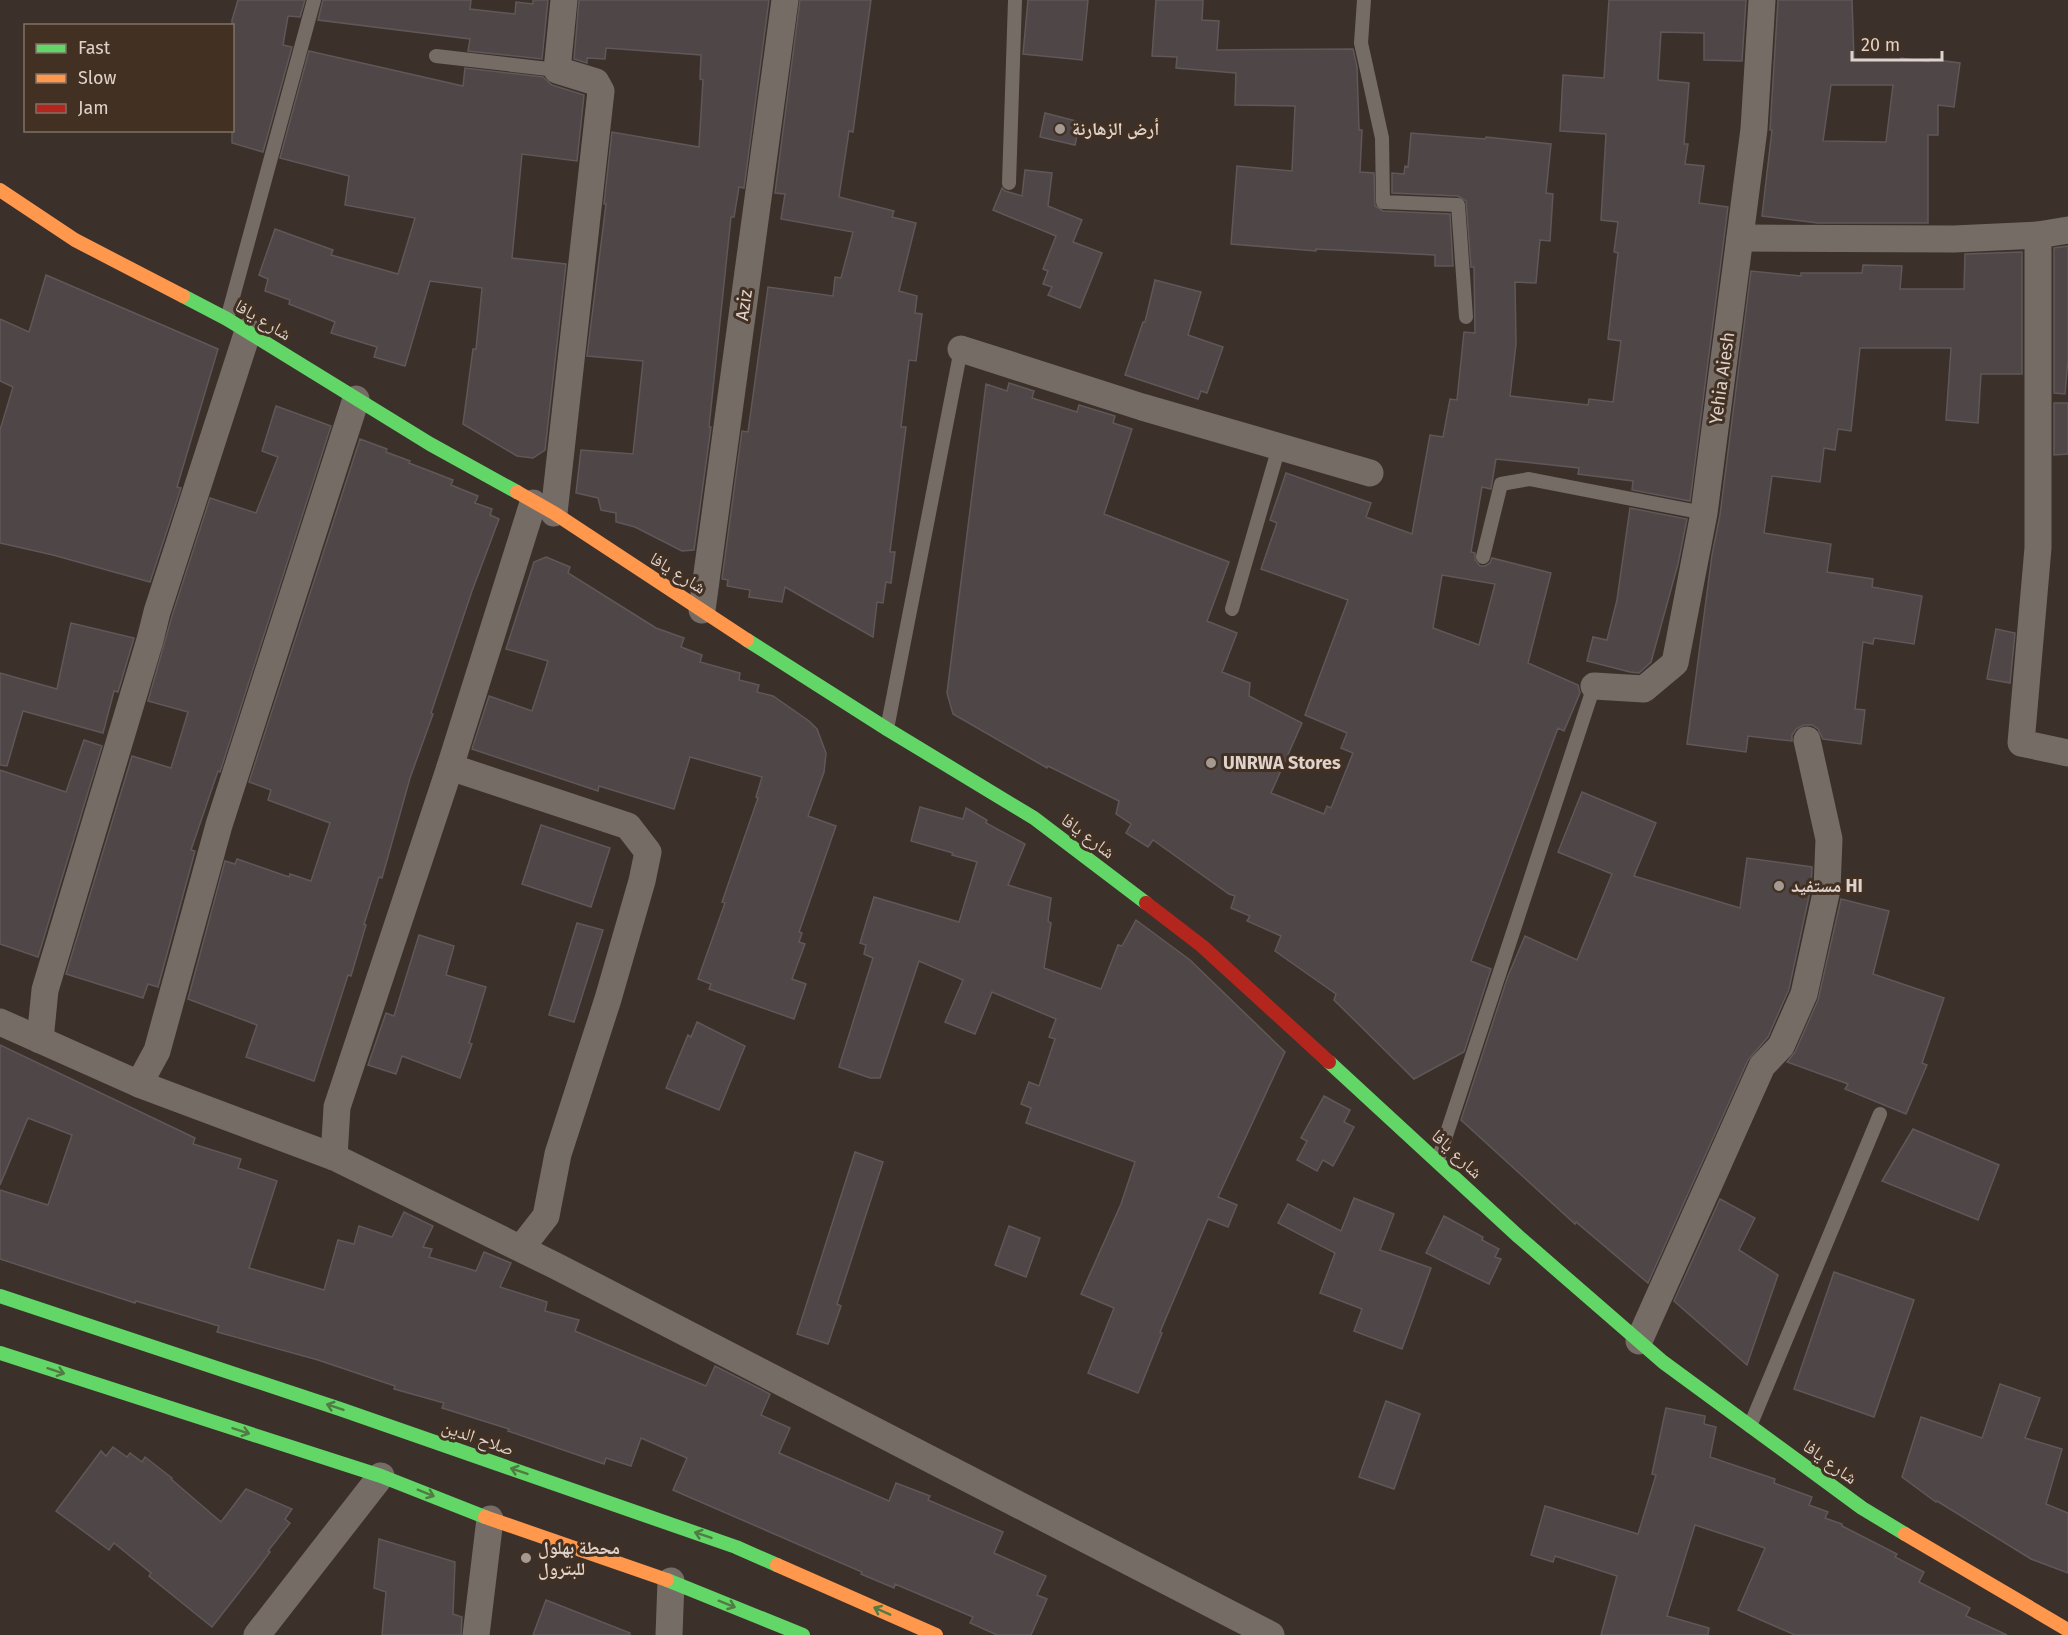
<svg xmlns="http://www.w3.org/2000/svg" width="2068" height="1635" font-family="'Fira Sans','Noto Naskh Arabic',sans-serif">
  <rect width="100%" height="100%" fill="#3b312a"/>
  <g fill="#4f4647" stroke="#605759" stroke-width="1.5" fill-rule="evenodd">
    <polygon points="238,0 305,0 300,17 288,16 283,45 292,47 263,152 232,143 232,20"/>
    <polygon points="323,0 471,0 470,9 515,14 516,2 533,4 533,0 548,0 542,59 468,51 470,39 318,20"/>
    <polygon points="579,0 769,0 744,188 739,187 734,217 731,217 709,427 711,427 694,550 682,551 635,527 616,522 616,513 601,510 598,498 576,493 581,450 633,454 643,361 587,356 606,204 604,204 612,132 699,147 703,80 700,79 701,55 606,48 605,59 587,58 587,63 574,59"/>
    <polygon points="800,0 871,0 853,132 849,131 839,197 894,211 892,217 916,223 899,291 917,296 915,313 922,314 916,361 909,360 901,427 906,427 890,552 895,552 891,583 886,582 883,603 877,602 873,637 785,587 782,602 749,597 750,590 727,586 728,580 722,579 742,431 748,432 768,287 833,296 835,277 841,278 853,232 781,219 785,194 775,193"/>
    <polygon points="1028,0 1088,0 1082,60 1023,54"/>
    <polygon points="1156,0 1203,0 1202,20 1219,21 1217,50 1353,49 1357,67 1359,130 1362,130 1360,172 1374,173 1375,206 1383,211 1450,214 1453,266 1435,266 1435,255 1316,249 1316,251 1231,244 1237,166 1292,171 1295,106 1235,105 1236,73 1176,68 1177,57 1152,56"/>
    <path d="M1609,0H1746L1742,61L1704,60V33L1661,32L1658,80L1689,83L1684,144H1688L1685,164L1704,166L1699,203L1728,207L1690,501L1632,490L1633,481L1578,474L1579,468L1496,459L1491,489L1482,487L1471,552L1475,553V560L1480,566H1485L1490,563L1492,558L1551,573L1528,663L1578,685L1580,693L1564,731L1558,728L1471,961L1491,969L1464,1052L1414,1079L1334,1000L1336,994L1275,951L1281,936L1247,921L1250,916L1231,908L1235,896L1229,894L1153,840L1148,847L1126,833L1131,824L1116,814L1119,801L1048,766L1047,768L953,714L947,693L986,384L1007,391L1009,383L1034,391L1032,398L1077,412L1079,405L1115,416L1113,423L1132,429L1104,514L1229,562L1207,621L1237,633L1222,672L1250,683L1249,696L1302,723L1271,793L1324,814L1327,806L1331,808L1353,753L1341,748L1347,733L1305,715L1348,600L1261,569L1277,523L1270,520L1286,473L1371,503L1366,517L1412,534L1430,435L1443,437L1450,399L1457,400L1464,332L1475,333L1474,267H1471L1466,201L1458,196L1392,193V173L1404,174L1405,166L1408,167L1411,133L1485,139L1486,137L1551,144L1546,193L1553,194L1550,241L1540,240L1536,283L1515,282L1516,344L1510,396L1588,405L1589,399L1613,402L1621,341L1608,339L1618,253L1614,252L1618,222L1601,220L1606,134L1560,131L1563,75L1604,78ZM1442,575L1495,584L1479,645L1433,628Z"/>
    <path d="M1778,0H1852L1854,59L1901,60V58L1929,62L1930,59L1960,63L1954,107L1938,105V135H1928V223H1818L1762,216L1772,130H1770ZM1831,85H1893L1886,142L1823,141Z"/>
    <polygon points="309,51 463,86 465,68 543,77 552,85 584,95 577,161 522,154 512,258 566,264 545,450 533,458 517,456 463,424 473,349 476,349 482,288 430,281 405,366 374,357 377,347 331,333 335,322 289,304 290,300 265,291 268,279 259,275 275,229 333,250 331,255 398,274 415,218 345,205 349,176 280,158"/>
    <polygon points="1045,113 1080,122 1075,145 1040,137"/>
    <polygon points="1025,170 1052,173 1048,206 1082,220 1073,242 1102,253 1080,308 1048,295 1052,287 1043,284 1048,271 1043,269 1056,236 993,210 1002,188 1005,191 1022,196"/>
    <polygon points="2068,246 2068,359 2065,394 2054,393 2054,248"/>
    <polygon points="2022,252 2022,374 1981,374 1978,423 1946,420 1951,348 1860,348 1851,431 1838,429 1835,450 1824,448 1820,482 1772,476 1764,533 1831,544 1827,572 1873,579 1872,587 1922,596 1914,644 1874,638 1873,644 1863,642 1855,709 1865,710 1861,744 1823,739 1818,729 1812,725 1804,725 1796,729 1792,735 1792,741 1748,736 1746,752 1687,744 1712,555 1720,515 1751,271 1801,276 1801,273 1862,273 1863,265 1902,266 1900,289 1964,289 1965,254"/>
    <polygon points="46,275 218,349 177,487 181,488 150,582 53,555 0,543 0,430 13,387 0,381 0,319 29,332"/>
    <polygon points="1155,280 1201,292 1188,335 1223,347 1207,393 1201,391 1198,399 1125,375 1143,322 1145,322"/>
    <polygon points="2054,403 2068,403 2068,454 2054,455"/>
    <polygon points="276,406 331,426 220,772 218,771 191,850 195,851 158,987 148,984 143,998 66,974 132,756 171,768 188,712 148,701 172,616 210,498 256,513 278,457 262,451"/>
    <polygon points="360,439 387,449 386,452 410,461 409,463 453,480 451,485 478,496 475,503 492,509 490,515 499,519 472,591 431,713 433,714 410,778 382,878 379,877 364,924 366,925 351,976 348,975 314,1081 246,1057 257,1025 188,999 225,861 235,864 237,859 289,877 290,874 311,881 330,823 268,800 271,790 249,782"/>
    <polygon points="1630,508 1687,519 1678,564 1651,662 1639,673 1630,672 1587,661 1593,637 1607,640 1617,600"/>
    <polygon points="546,557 570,567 568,573 656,628 684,638 681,647 702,655 700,662 740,673 739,680 759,685 757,692 773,696 809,721 817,729 826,753 824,772 808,816 836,826 799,932 802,933 799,942 805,944 792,979 806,984 794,1019 709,989 711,984 698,979 725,903 722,902 758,798 756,797 762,777 690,757 674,809 599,786 598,791 472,749 489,696 532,711 548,661 506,649 534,562"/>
    <polygon points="71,623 134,638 118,692 114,691 103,733 23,711 7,766 0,765 0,673 57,689"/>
    <polygon points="1996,629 2015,633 2010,683 1987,679"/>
    <polygon points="84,740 102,746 38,957 0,944 0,770 66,792"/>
    <polygon points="1582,792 1656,823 1634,876 1740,908 1747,858 1812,867 1811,887 1789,989 1768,1037 1748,1060 1648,1283 1576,1222 1575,1224 1461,1120 1508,976 1525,936 1577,960 1612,874 1558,852"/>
    <polygon points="920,807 963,819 966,808 987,820 986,823 1025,844 1008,885 1051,898 1048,921 1051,923 1044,968 1101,989 1118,945 1122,946 1136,920 1190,960 1285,1052 1218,1197 1237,1205 1228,1227 1208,1219 1160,1332 1162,1333 1138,1393 1088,1373 1114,1308 1081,1294 1121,1204 1135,1162 1026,1123 1031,1108 1021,1104 1029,1082 1039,1086 1055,1039 1049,1037 1056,1019 992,992 975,1034 945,1022 963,980 919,961 880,1078 870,1078 839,1067 873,958 864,954 866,945 860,943 874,897 959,922 977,862 952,855 953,853 911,841"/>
    <polygon points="541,825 610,848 591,907 522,884"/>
    <polygon points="1841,899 1889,911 1873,974 1944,998 1922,1063 1927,1065 1906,1114 1845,1089 1848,1084 1787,1062 1795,1052 1818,1000"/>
    <polygon points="577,923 603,930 574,1022 549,1015"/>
    <polygon points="419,935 454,946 446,975 486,987 469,1043 472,1044 460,1078 402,1056 396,1074 368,1065 386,1013 394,1016"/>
    <polygon points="697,1022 745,1046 719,1110 666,1088 688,1035 691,1037"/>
    <polygon points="0,1045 195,1138 193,1144 241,1159 238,1168 277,1181 249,1268 324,1290 338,1240 354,1244 359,1226 392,1237 404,1212 433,1226 423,1247 432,1249 429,1257 476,1271 484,1252 511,1263 500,1287 547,1302 545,1311 579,1320 575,1331 706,1386 715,1366 770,1394 761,1415 790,1428 779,1453 889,1501 896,1483 930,1496 928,1500 1003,1532 994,1553 1046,1576 1037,1595 1047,1599 1031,1635 997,1635 970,1623 973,1617 895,1584 894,1588 861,1574 862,1572 673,1490 687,1458 641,1438 631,1466 606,1458 604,1464 508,1431 509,1429 442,1408 444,1403 394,1389 395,1386 318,1360 217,1332 219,1326 136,1301 135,1303 0,1259 0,1190 48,1205 72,1135 28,1118 0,1185"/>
    <polygon points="1324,1096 1350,1110 1344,1122 1354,1127 1333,1166 1323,1160 1317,1171 1297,1160 1307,1141 1301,1138"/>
    <polygon points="1913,1129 1999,1165 1978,1220 1882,1181"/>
    <polygon points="855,1152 883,1162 837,1304 841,1306 828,1344 797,1334"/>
    <polygon points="1354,1198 1394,1214 1380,1250 1431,1268 1402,1349 1354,1331 1362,1309 1320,1293 1335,1253 1278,1223 1288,1204 1341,1231"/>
    <polygon points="1720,1199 1755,1218 1739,1250 1778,1275 1747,1365 1674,1301"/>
    <polygon points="1444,1216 1483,1237 1482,1240 1499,1249 1495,1257 1501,1259 1489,1284 1426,1253"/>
    <polygon points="1009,1226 1040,1238 1026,1277 995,1265"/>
    <polygon points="1834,1272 1914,1300 1874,1417 1794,1389"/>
    <polygon points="2000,1384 2040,1398 2025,1438 2062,1449 2046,1504 2068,1513 2068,1573 2031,1559 1937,1501 1936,1502 1902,1477 1921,1417 1982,1438"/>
    <polygon points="1386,1401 1420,1414 1394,1489 1359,1477"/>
    <polygon points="1666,1408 1705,1416 1704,1424 1716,1427 1710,1457 1775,1479 1774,1483 1812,1497 1809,1505 1828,1512 1825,1518 1842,1524 1842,1526 1897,1554 1895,1557 1924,1572 1919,1582 1970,1608 1966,1616 2007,1635 1795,1635 1738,1610 1765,1548 1695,1525 1667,1616 1709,1628 1708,1635 1601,1635 1617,1576 1555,1556 1553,1562 1531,1555 1545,1506 1638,1534 1656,1475 1652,1474"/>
    <polygon points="113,1447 127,1457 130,1453 142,1462 145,1457 172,1478 171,1479 221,1522 246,1489 292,1509 285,1519 290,1523 268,1551 270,1552 255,1572 212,1627 149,1576 151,1573 114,1543 109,1550 56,1511 101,1451 106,1456"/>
    <polygon points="379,1539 455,1562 453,1614 462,1617 461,1635 382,1635 386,1592 374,1588"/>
    <polygon points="546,1600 630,1633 630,1635 533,1635"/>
  </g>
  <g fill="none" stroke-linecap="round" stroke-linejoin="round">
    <g stroke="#766c66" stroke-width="14">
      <polyline points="1364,0 1361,43 1382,138 1383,202 1458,205 1466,317"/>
      <polyline points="436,56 557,70"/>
      <polyline points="1009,183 1015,0"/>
      <polyline points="227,319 314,0"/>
      <polyline points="1483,557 1501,484 1529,479 1704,513"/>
      <polyline points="1232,609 1279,447"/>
      <polyline points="887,729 961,349"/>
      <polyline points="1438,1160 1594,686"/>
      <polyline points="1750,1426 1880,1114"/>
    </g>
    <g stroke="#766c66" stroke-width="27">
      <polyline points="2038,235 2038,548 2021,743 2068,753"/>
      <polyline points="1740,238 1954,239 2038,235 2068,230"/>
      <polyline points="961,349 1142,407 1370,473"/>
      <polyline points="554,513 601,91 596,82 557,70 564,0"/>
      <polyline points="702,610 785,0"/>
      <polyline points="1594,686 1644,689 1675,663 1704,513 1754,129 1762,0"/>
      <polyline points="450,767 628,826 648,852 642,881 608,999 558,1154 546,1216 521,1248"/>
      <polyline points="0,1022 139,1084 334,1157 554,1265 1271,1635"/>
      <polyline points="40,1040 45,990 150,640 157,612 248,331"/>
      <polyline points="139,1084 157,1051 219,825 356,399"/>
      <polyline points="334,1157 337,1107 450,767 533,503"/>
      <polyline points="1639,1341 1762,1066 1781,1046 1804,994 1827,889 1829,839 1807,740"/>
      <polyline points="257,1635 381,1476"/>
      <polyline points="476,1635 490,1519"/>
      <polyline points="669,1635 671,1581"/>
    </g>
    <g stroke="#63d668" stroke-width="14">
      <polyline points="183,296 227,319 430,444 517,492"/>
      <polyline points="747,640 887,729 1034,818 1146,903"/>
      <polyline points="1329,1062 1519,1237 1663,1362 1862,1508 1905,1534"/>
      <polyline points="0,1296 340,1409 736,1547 777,1565"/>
      <polyline points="0,1353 381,1476 485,1517"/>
      <polyline points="667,1580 803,1635"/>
    </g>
    <g stroke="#ff974d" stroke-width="14">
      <polyline points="0,190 75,240 183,296"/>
      <polyline points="517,492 554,513 747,640"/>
      <polyline points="485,1517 667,1580"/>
      <polyline points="1905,1534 2068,1630"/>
      <polyline points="777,1565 936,1635"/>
    </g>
    <polyline stroke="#b3261e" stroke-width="14" points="1146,903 1202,946 1329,1062"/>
  </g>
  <defs><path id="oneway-shaft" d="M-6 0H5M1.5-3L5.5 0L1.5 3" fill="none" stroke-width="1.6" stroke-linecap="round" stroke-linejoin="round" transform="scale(1.5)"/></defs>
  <g stroke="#517b42">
    <use href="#oneway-shaft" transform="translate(56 1371) rotate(18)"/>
    <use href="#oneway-shaft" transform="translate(335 1407) rotate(-161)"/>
    <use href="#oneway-shaft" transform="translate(241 1431) rotate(18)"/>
    <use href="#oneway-shaft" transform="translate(519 1471) rotate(-161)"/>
    <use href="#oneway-shaft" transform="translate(426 1493) rotate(22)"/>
    <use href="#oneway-shaft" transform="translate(703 1535) rotate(-161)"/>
    <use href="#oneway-shaft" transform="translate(727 1604) rotate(22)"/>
    <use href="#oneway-shaft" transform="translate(882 1611) rotate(-156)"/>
  </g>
  <g fill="#a59a92" stroke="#423023" stroke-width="2">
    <circle cx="1060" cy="129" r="6"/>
    <circle cx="1211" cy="763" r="6"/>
    <circle cx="1779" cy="886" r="6"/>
    <circle cx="526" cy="1558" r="6"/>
  </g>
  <g text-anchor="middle" stroke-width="6" stroke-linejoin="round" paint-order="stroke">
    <g font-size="18" font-weight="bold" fill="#ded2ca" stroke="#423023" text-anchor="start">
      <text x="1072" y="135">أرض الزهارنة</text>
      <text x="1223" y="769">UNRWA Stores</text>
      <text x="1791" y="892">مستفيد HI</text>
      <text x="538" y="1554">محطة بهلول<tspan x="538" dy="21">للبترول</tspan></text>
    </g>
    <g font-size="18" fill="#ded2ca" stroke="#423023">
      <text transform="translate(744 305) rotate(-82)" y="6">Aziz</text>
      <text transform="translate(263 320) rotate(31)" y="6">شارع يافا</text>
      <text transform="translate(1722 378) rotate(-82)" y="6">Yehia Aiesh</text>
      <text transform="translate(678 573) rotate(32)" y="6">شارع يافا</text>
      <text transform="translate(1088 836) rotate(37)" y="6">شارع يافا</text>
      <text transform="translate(1457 1154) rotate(43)" y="6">شارع يافا</text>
      <text transform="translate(478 1438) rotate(19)" y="6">صلاح الدين</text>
      <text transform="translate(1830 1462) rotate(36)" y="6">شارع يافا</text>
    </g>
  </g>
  <rect x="24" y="24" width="210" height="108" fill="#423023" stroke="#807166" stroke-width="1.5"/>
  <rect x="36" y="44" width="30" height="9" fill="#63d668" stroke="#807166" stroke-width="1.5"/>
  <text x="78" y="54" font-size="18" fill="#ded2ca">Fast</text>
  <rect x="36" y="74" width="30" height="9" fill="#ff974d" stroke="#807166" stroke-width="1.5"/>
  <text x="78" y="84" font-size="18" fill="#ded2ca">Slow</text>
  <rect x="36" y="104" width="30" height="9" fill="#b3261e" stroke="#807166" stroke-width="1.5"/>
  <text x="78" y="114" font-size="18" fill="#ded2ca">Jam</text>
  <path d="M1852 51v9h90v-9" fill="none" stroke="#ded2ca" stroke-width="3"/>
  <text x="1861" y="51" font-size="18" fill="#ded2ca" stroke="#423023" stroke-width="4.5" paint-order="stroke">20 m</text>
</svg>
